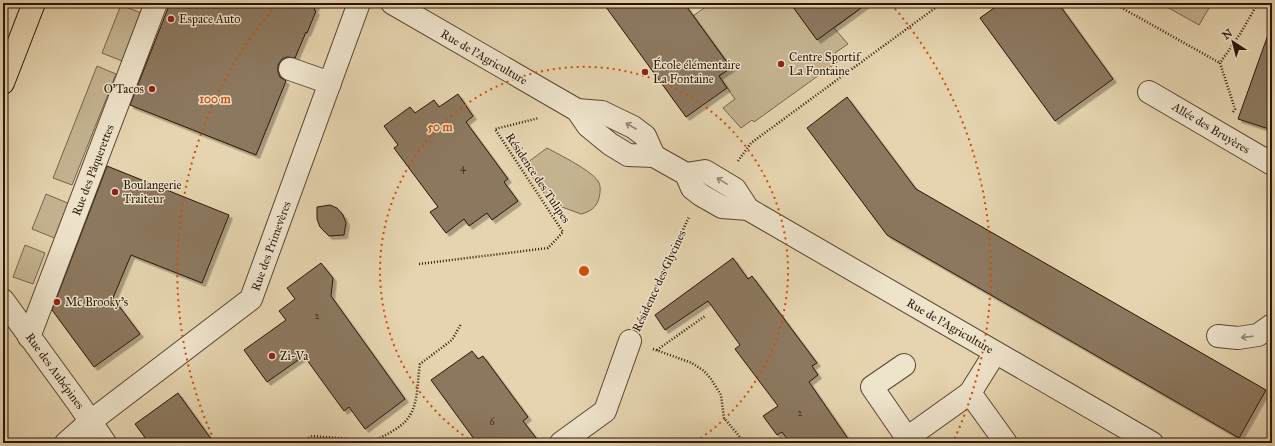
<svg xmlns="http://www.w3.org/2000/svg" width="1275" height="446" font-family="'IM FELL Great Primer',serif">
  <defs>
    <filter id="shadow"><feDropShadow dx="3.5" dy="3.5" stdDeviation="0" flood-color="#0004"/></filter>
  </defs>
  <rect width="100%" height="100%" fill="#e5d4af"/>
  <filter id="stains"><feTurbulence type="fractalNoise" baseFrequency=".005" numOctaves="4"/><feColorMatrix values="0 0 0 0 .2 0 0 0 0 .09 0 0 0 0 .02 0 0 0 .5 -.17"/></filter>
  <radialGradient id="worn" r=".72"><stop offset=".6" stop-color="#630" stop-opacity="0"/><stop offset="1" stop-color="#630" stop-opacity=".3"/></radialGradient>
  <g fill="#c5b492" stroke="#78644c">
    <polygon points="711,3 868,3 834,28 848,44 835,53 840,60 754,122 752,120 741,128 723,108 735,99 719,76 731,67 693,16"/>
    <polygon points="1160,3 1212,3 1199,25"/>
    <polygon points="121,5 141,13 122,61 102,53"/>
    <polygon points="97,66 116,74 72,185 53,178"/>
    <path d="M547,148C558,154 595,172 599,183C601,187 600,194 599,198C597,207 590,212 581,214L551,203L524,165Z"/>
    <polygon points="46,194 70,204 57,239 32,229"/>
    <polygon points="25,245 45,253 33,284 13,277"/>
  </g>
  <g fill="#8c785e" stroke="#2b1506" filter="url(#shadow)">
    <polygon points="170,3 317,3 314,10 316,11 307,33 306,32 295,58 287,57 282,59 278,65 278,72 280,77 286,81 256,155 130,105"/>
    <polygon points="603,3 684,3 731,68 719,76 727,88 686,117"/>
    <polygon points="790,3 868,3 817,40"/>
    <polygon points="1001,3 1058,3 1113,79 1055,121 980,18"/>
    <polygon points="1269,32 1272,32 1272,130 1238,119"/>
    <polygon points="458,94 473,116 466,122 508,179 504,182 518,201 492,220 487,213 469,226 464,219 446,233 430,212 438,207 394,148 398,145 384,126 410,107 415,113 434,100 439,107"/>
    <polygon points="847,97 916,189 1266,390 1239,438 887,235 807,128"/>
    <polygon points="107,166 229,215 202,283 131,255 113,298 140,334 94,367 52,310"/>
    <polygon points="330,205 337,208 343,215 346,223 344,235 329,236 320,227 317,219 317,207"/>
    <polygon points="733,258 748,279 752,276 817,363 812,366 818,375 809,382 851,443 790,443 782,432 777,435 763,416 778,406 735,349 740,345 708,301 665,330 655,315"/>
    <polygon points="321,263 333,278 331,296 405,399 365,429 349,407 344,411 304,356 267,382 244,350 286,320 279,311 295,299 287,288"/>
    <polygon points="472,351 478,359 483,356 528,417 523,421 540,443 477,443 431,380"/>
    <polygon points="178,393 214,443 149,443 135,424"/>
  </g>
  <g fill="none" stroke-linecap="round" stroke-linejoin="round">
    <defs>
      <g id="minor">
        <polyline points="392,3 577,110 588,126 610,144 628,155 654,156 686,174 692,188 701,195 722,207 748,209 1152,443"/>
        <polyline points="290,69 330,83"/>
        <polyline points="1149,92 1272,164"/>
        <polyline points="577,110 602,112 633,127 645,136 654,156"/>
        <polyline points="686,174 705,171 735,189 748,209"/>
        <polyline points="3,300 78,403 105,443"/>
        <polyline points="1218,336 1238,338 1258,335 1272,325"/>
        <polyline points="29,337 156,3"/>
        <polyline points="904,365 872,387 907,438 970,393 995,353"/>
        <polyline points="970,393 1006,443"/>
        <polyline points="66,443 91,421 251,299 359,3"/>
        <polyline points="561,443 605,411 630,341"/>
      </g>
      <polyline id="major" points="3,83 34,3"/>
    </defs>
    <use href="#minor" stroke="#5a4530" stroke-width="24"/>
    <use href="#major" stroke="#2b1506" stroke-width="24"/>
    <g stroke="#2b1506" stroke-width="2.5" stroke-dasharray="1 2" stroke-linecap="butt">
      <polyline points="1113,3 1220,63"/>
      <polyline points="1233,112 1235,109 1220,63 1240,34 1258,3"/>
      <polyline points="738,161 751,143 942,3"/>
      <polyline points="419,264 548,248 563,232 495,129 539,118"/>
      <polyline points="641,319 689,217"/>
      <polyline points="653,349 692,363 704,371 711,379 721,395 724,418 745,443"/>
      <polyline points="657,350 705,316"/>
      <polyline points="301,443 312,436 349,439 360,443"/>
      <path d="M369,443C380,438 402,428 408,418C419,404 417,381 420,364L452,340L461,324"/>
    </g>
    <use href="#minor" stroke="#eee3cb" stroke-width="22"/>
    <use href="#major" stroke="#e5d4af" stroke-width="22"/>
  </g>
  <defs><path id="oneway-shaft" d="M-6 0H5M1.5-3L5.5 0L1.5 3" fill="none" stroke-width="1.6" stroke-linecap="round" stroke-linejoin="round"/></defs>
  <g stroke="#968672">
    <use href="#oneway-shaft" transform="translate(631 126) rotate(-150)"/>
    <use href="#oneway-shaft" transform="translate(722 181) rotate(-149)"/>
    <use href="#oneway-shaft" transform="translate(1247 337) rotate(173)"/>
  </g>
  <g fill="none" stroke="#cc4f0b" stroke-width="2" stroke-dasharray="2 4">
    <path d="M473 442A204 204 0 1 1 695 442"/>
    <path d="M214 440A407 407 0 0 1 277 4M891 4A407 407 0 0 1 954 440"/>
  </g>
  <g fill="#8f2418" stroke="#eee3cb" stroke-width="1.5">
    <circle cx="171" cy="19" r="4"/>
    <circle cx="781" cy="64" r="4"/>
    <circle cx="645" cy="72" r="4"/>
    <circle cx="152" cy="89" r="4"/>
    <circle cx="115" cy="192" r="4"/>
    <circle cx="57" cy="302" r="4"/>
    <circle cx="272" cy="356" r="4"/>
  </g>
  <g text-anchor="middle" stroke-width="3" stroke-linejoin="round" paint-order="stroke">
    <g font-size="10" fill="#432e1c">
      <text x="463" y="171">4</text>
      <text x="317" y="319">2</text>
      <text x="800" y="416">2</text>
      <text x="492" y="425">6</text>
    </g>
    <g font-size="12" fill="#2b1506" stroke="#eee3cb" text-anchor="start">
      <text x="179" y="23">Espace Auto</text>
      <text x="789" y="61">Centre Sportif<tspan x="789" dy="14">La Fontaine</tspan></text>
      <text x="653" y="69">École élémentaire<tspan x="653" dy="14">La Fontaine</tspan></text>
      <text x="144" y="93" text-anchor="end">O'Tacos</text>
      <text x="123" y="189">Boulangerie<tspan x="123" dy="14">Traiteur</tspan></text>
      <text x="65" y="306">Mc Brooky's</text>
      <text x="280" y="360">Zi-Va</text>
    </g>
    <g font-size="12" fill="#2b1506" stroke="#eee3cb">
      <text transform="translate(484 57) rotate(30)" y="4">Rue de l'Agriculture</text>
      <text transform="translate(1211 128) rotate(31)" y="4">Allée des Bruyères</text>
      <text transform="translate(93 170) rotate(-69)" y="4">Rue des Pâquerettes</text>
      <text transform="translate(538 178) rotate(56)" y="4">Résidence des Tulipes</text>
      <text transform="translate(271 246) rotate(-70)" y="4">Rue des Primevères</text>
      <text transform="translate(659 281) rotate(-65)" y="4">Résidence des Glycines</text>
      <text transform="translate(950 326) rotate(30)" y="4">Rue de l'Agriculture</text>
      <text transform="translate(55 371) rotate(54)" y="4">Rue des Aubépines</text>
    </g>
  </g>
  <circle cx="584" cy="271" r="6" fill="#cc4f0b" stroke="#eee3cb" stroke-width="2"/>
  <g font-size="12" text-anchor="middle" font-weight="bold" fill="#cc4f0b" stroke="#eee3cb" stroke-width="3" stroke-linejoin="round" paint-order="stroke">
    <text x="215" y="103">100 m</text>
    <text x="440" y="131">50 m</text>
  </g>
  <rect width="1275" height="446" fill="none" stroke="#e5d4af" stroke-width="16"/>
  <rect x="4" y="4" width="1267" height="438" fill="none" stroke="#2b1506" stroke-width="2"/>
  <rect x="8" y="8" width="1259" height="430" fill="none" stroke="#2b1506"/>
  <g transform="translate(1233 42) rotate(324)" stroke="#eee3cb" stroke-width="3" paint-order="stroke">
  <path d="M0-3L7 15L0 10L-7 15Z" fill="#2b1506"/>
  <text y="-6" font-size="11" font-weight="bold" text-anchor="middle" fill="#2b1506">N</text>
  </g>
  <rect width="100%" height="100%" filter="url(#stains)"/>
  <rect width="100%" height="100%" fill="url(#worn)"/>
</svg>
